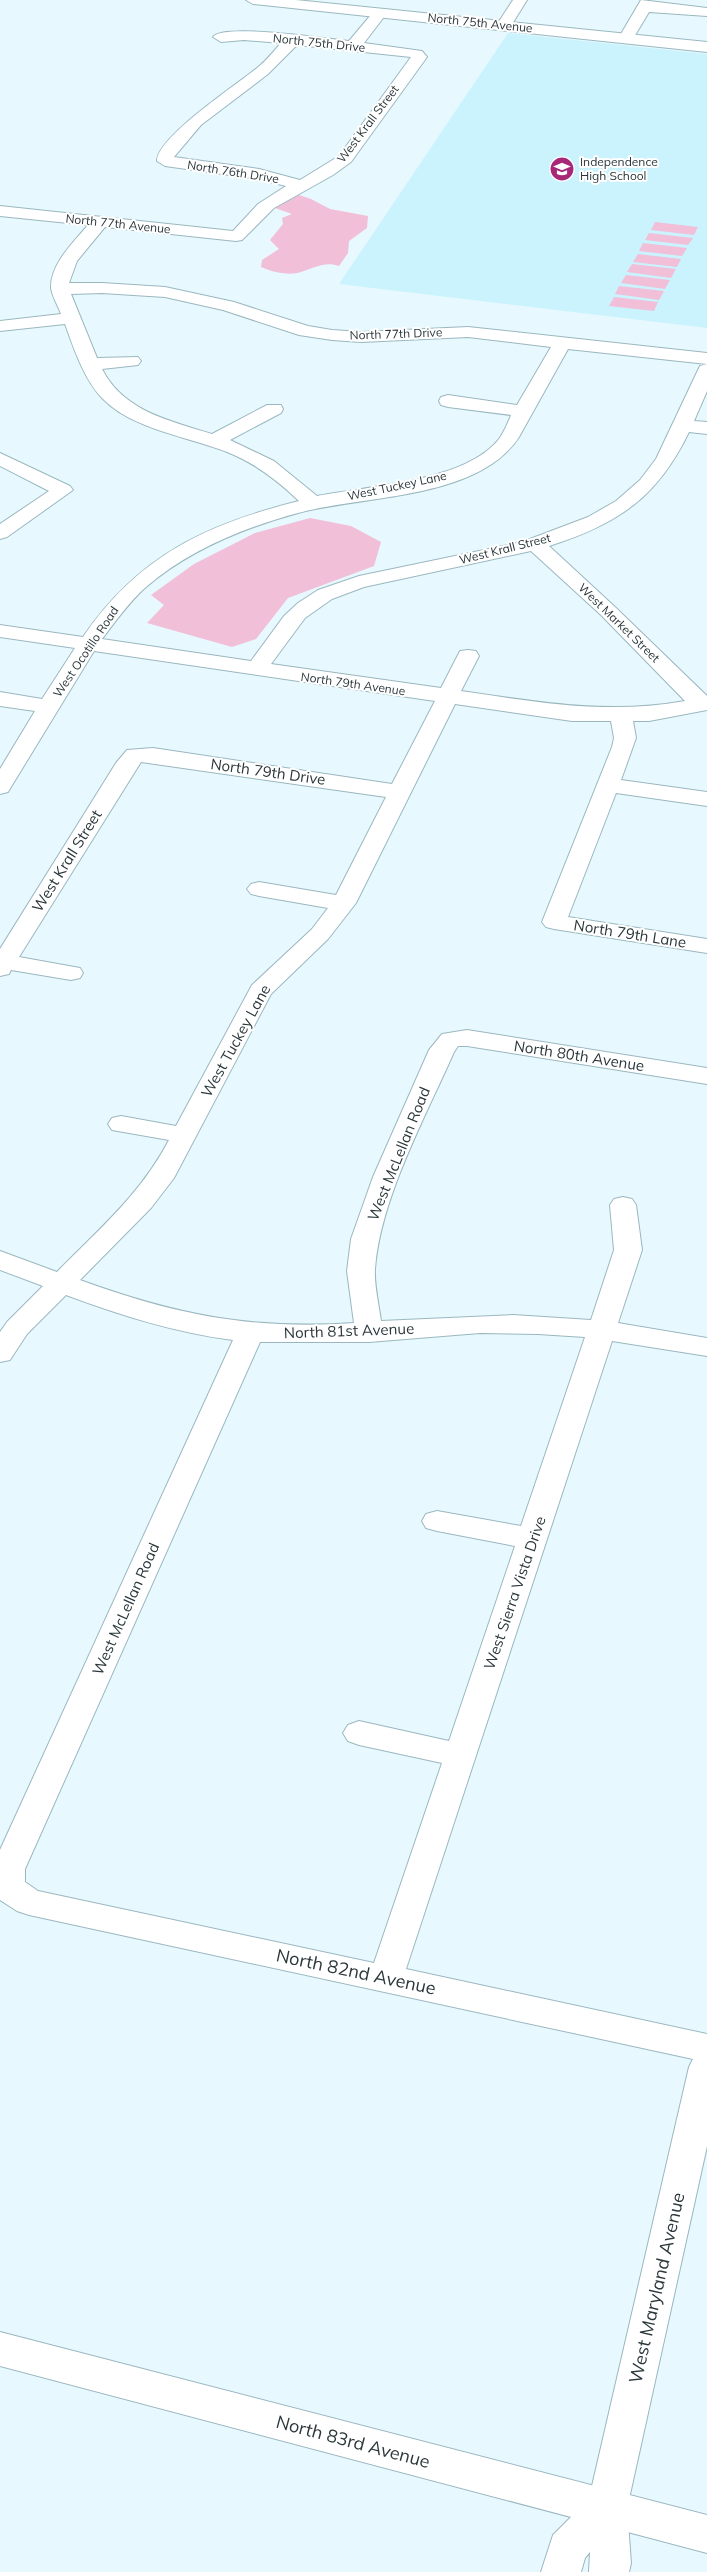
<svg xmlns="http://www.w3.org/2000/svg" width="707" height="2572" font-family="Mulish,sans-serif">
  <rect width="100%" height="100%" fill="#e7f9fe"/>
  <polygon fill="#cbf3fe" points="508,33 707,54 707,328 339,284"/>
  <g fill="#f1bfd7">
    <path d="M299,195L311,199L330,209L368,216L367,228L349,241L348,253L339,266C325,261 314,268 301,272C289,276 272,272 261,267L262,260L279,249L270,240L283,224L282,218L292,214L275,208Z"/>
    <polygon points="655,222 698,227 694,235 651,230"/>
    <polygon points="649,233 693,238 688,245 645,240"/>
    <polygon points="643,243 687,248 682,256 639,251"/>
    <polygon points="638,254 681,259 677,267 633,262"/>
    <polygon points="632,264 676,269 671,278 627,272"/>
    <polygon points="626,275 670,280 665,289 621,283"/>
    <polygon points="619,286 664,291 659,300 615,294"/>
    <polygon points="614,297 658,302 654,311 609,306"/>
    <polygon points="310,518 351,526 381,542 374,566 288,598 256,639 232,647 147,623 164,605 151,595 194,564 255,533"/>
  </g>
  <g fill="none" stroke-linecap="round" stroke-linejoin="round">
    <defs>
      <g id="minor">
        <polygon points="513,0 527,0 509,29 499,29 496,26"/>
        <polygon points="641,0 707,8 707,16 649,12 631,42 621,42 618,39"/>
        <path d="M380,9L387,13L364,43L422,51L427,57L351,162L333,175L274,208L242,240L236,241L105,227L77,261L69,283H102L165,287L234,302L308,326L332,330L361,332L468,327L707,353V391L694,421L707,422V434L689,432C657,498 618,524 549,546L615,607L707,696V710L649,721H633L636,738L621,780L707,792V806L616,793L568,917L707,939V953L554,929L546,927L542,922L612,747L614,738L611,721H572L455,704L356,903L328,939L271,994L174,1178L151,1208L80,1280C176,1315 252,1330 354,1323L347,1271L351,1239L373,1177L429,1050L442,1034L467,1030L707,1068V1084L467,1046H458L454,1052C426,1116 380,1199 375,1269C374,1285 379,1305 381,1321L513,1315L591,1320L614,1250L610,1205L614,1199L623,1197L632,1199L636,1205L642,1250L618,1323L707,1338V1356L612,1341L406,1969L707,2034V2146L627,2508L631,2563L629,2572H589L590,2552L585,2558L581,2572H541L553,2535L589,2499L689,2067L693,2059L29,1915L17,1911L0,1900V1850L233,1340C176,1333 120,1315 66,1295L27,1334L10,1360L0,1362V1332L7,1322L43,1286L0,1270V1251L57,1272C100,1228 140,1195 169,1140L112,1130L108,1124L112,1118L121,1116L176,1126L252,985L312,929L328,908L259,896L251,894L247,889L251,884L259,882L336,895L386,797L141,762L19,957L80,968L83,973L80,978L71,980L11,970L9,974L0,976V949L116,763L127,750L153,748L392,784L435,701L94,651L11,787L8,792L0,794V769L35,711L0,706V692L42,699L75,648L0,637V625L83,637C138,556 207,524 299,501C277,480 255,463 227,452C189,437 131,429 102,398C84,379 74,349 65,324L0,331V321L61,314C58,306 52,296 51,288C50,264 74,242 88,225L0,216V206L233,231L258,204L286,186L258,179L165,166L157,161C157,137 238,84 257,68C266,61 273,52 281,43L244,40L221,42L213,37C223,23 329,39 349,41L375,10ZM297,45L411,57L339,156L300,180L259,169L174,157L201,125L268,74ZM102,293L165,297L223,310L299,335L332,340L361,342L468,337L551,347L517,405L448,395L441,397L439,401L441,405L448,407L511,415C508,423 504,432 499,439C465,482 368,486 317,496L274,461L230,440L281,413L283,409L281,405H267L212,434C170,421 123,411 102,369L138,365L141,361L138,357L97,358L71,294ZM568,349L707,364L700,366L698,370L656,459L640,480L616,501L588,517L522,542L359,576L318,590L298,603L284,616L251,661L102,639C115,622 129,602 146,587C189,550 243,528 298,513C364,495 478,500 519,437ZM531,551L601,615L685,701C608,715 537,702 461,691L479,656L476,651L468,650L460,651L441,688L271,664L305,618L332,599L364,587ZM480,1333L538,1334L585,1337L521,1526L437,1511L426,1514L422,1521L426,1528L437,1531L515,1546L449,1741L359,1721L348,1725L343,1733L348,1741L359,1745L442,1763L374,1963L38,1891L25,1882V1869L260,1342H369Z"/>
        <polygon points="0,453 70,486 73,490 7,537 0,539 0,524 49,491 0,466"/>
      </g>
      <g id="major">
        <polygon points="246,0 296,0 707,42 707,52 253,4"/>
        <polygon points="0,2332 707,2515 707,2553 0,2366"/>
      </g>
    </defs>
    <use href="#minor" stroke="#9ab7c0" stroke-width="2"/>
    <use href="#major" stroke="#9ab7c0" stroke-width="2"/>
    <use href="#minor" fill="#fff" fill-rule="evenodd"/>
    <use href="#major" fill="#fff" fill-rule="evenodd"/>
  </g>
  <defs>
    <symbol id="school-disc" viewBox="-11 -11 22 22"><circle r="9.5" fill="#a72877" stroke="#fff"/><path d="M0-5L7-2L0 1L-7-2ZM-4 1L0 2.5L4 1V4Q0 6-4 4Z" fill="#fff"/></symbol>
  </defs>
  <g fill-rule="evenodd">
    <use href="#school-disc" x="548" y="155" width="28" height="28"/>
  </g>
  <g text-anchor="middle" stroke-width="4" stroke-linejoin="round" paint-order="stroke">
    <g font-size="12" fill="#2b373a" stroke="#fff">
      <text transform="translate(480 23) rotate(6)" y="4">North 75th Avenue</text>
      <text transform="translate(319 43) rotate(6)" y="4">North 75th Drive</text>
      <text transform="translate(368 124) rotate(-53)" y="4">West Krall Street</text>
      <text transform="translate(233 172) rotate(9)" y="4">North 76th Drive</text>
      <text transform="translate(118 224) rotate(6)" y="4">North 77th Avenue</text>
      <text transform="translate(396 334) rotate(-2)" y="4">North 77th Drive</text>
      <text transform="translate(397 486) rotate(-12)" y="4">West Tuckey Lane</text>
      <text transform="translate(505 549) rotate(-14)" y="4">West Krall Street</text>
      <text transform="translate(619 623) rotate(44)" y="4">West Market Street</text>
      <text transform="translate(86 652) rotate(-56)" y="4">West Ocotillo Road</text>
      <text transform="translate(353 684) rotate(8)" y="4">North 79th Avenue</text>
    </g>
    <g font-size="12" fill="#2b373a" stroke="#fff" text-anchor="start">
      <text x="580" y="166">Independence<tspan x="580" dy="14">High School</tspan></text>
    </g>
    <g font-size="15" fill="#2b373a" stroke="#fff">
      <text transform="translate(268 772) rotate(8)" y="5">North 79th Drive</text>
      <text transform="translate(67 861) rotate(-58)" y="5">West Krall Street</text>
      <text transform="translate(630 934) rotate(9)" y="5">North 79th Lane</text>
      <text transform="translate(236 1041) rotate(-61)" y="5">West Tuckey Lane</text>
      <text transform="translate(579 1056) rotate(9)" y="5">North 80th Avenue</text>
      <text transform="translate(399 1154) rotate(-68)" y="5">West McLellan Road</text>
      <text transform="translate(349 1331) rotate(-2)" y="5">North 81st Avenue</text>
      <text transform="translate(515 1593) rotate(-71)" y="5">West Sierra Vista Drive</text>
      <text transform="translate(126 1609) rotate(-66)" y="5">West McLellan Road</text>
    </g>
    <g font-size="18" fill="#2b373a" stroke="#fff">
      <text transform="translate(356 1972) rotate(12)" y="6">North 82nd Avenue</text>
      <text transform="translate(657 2288) rotate(-77)" y="6">West Maryland Avenue</text>
      <text transform="translate(353 2442) rotate(15)" y="6">North 83rd Avenue</text>
    </g>
  </g>
</svg>
